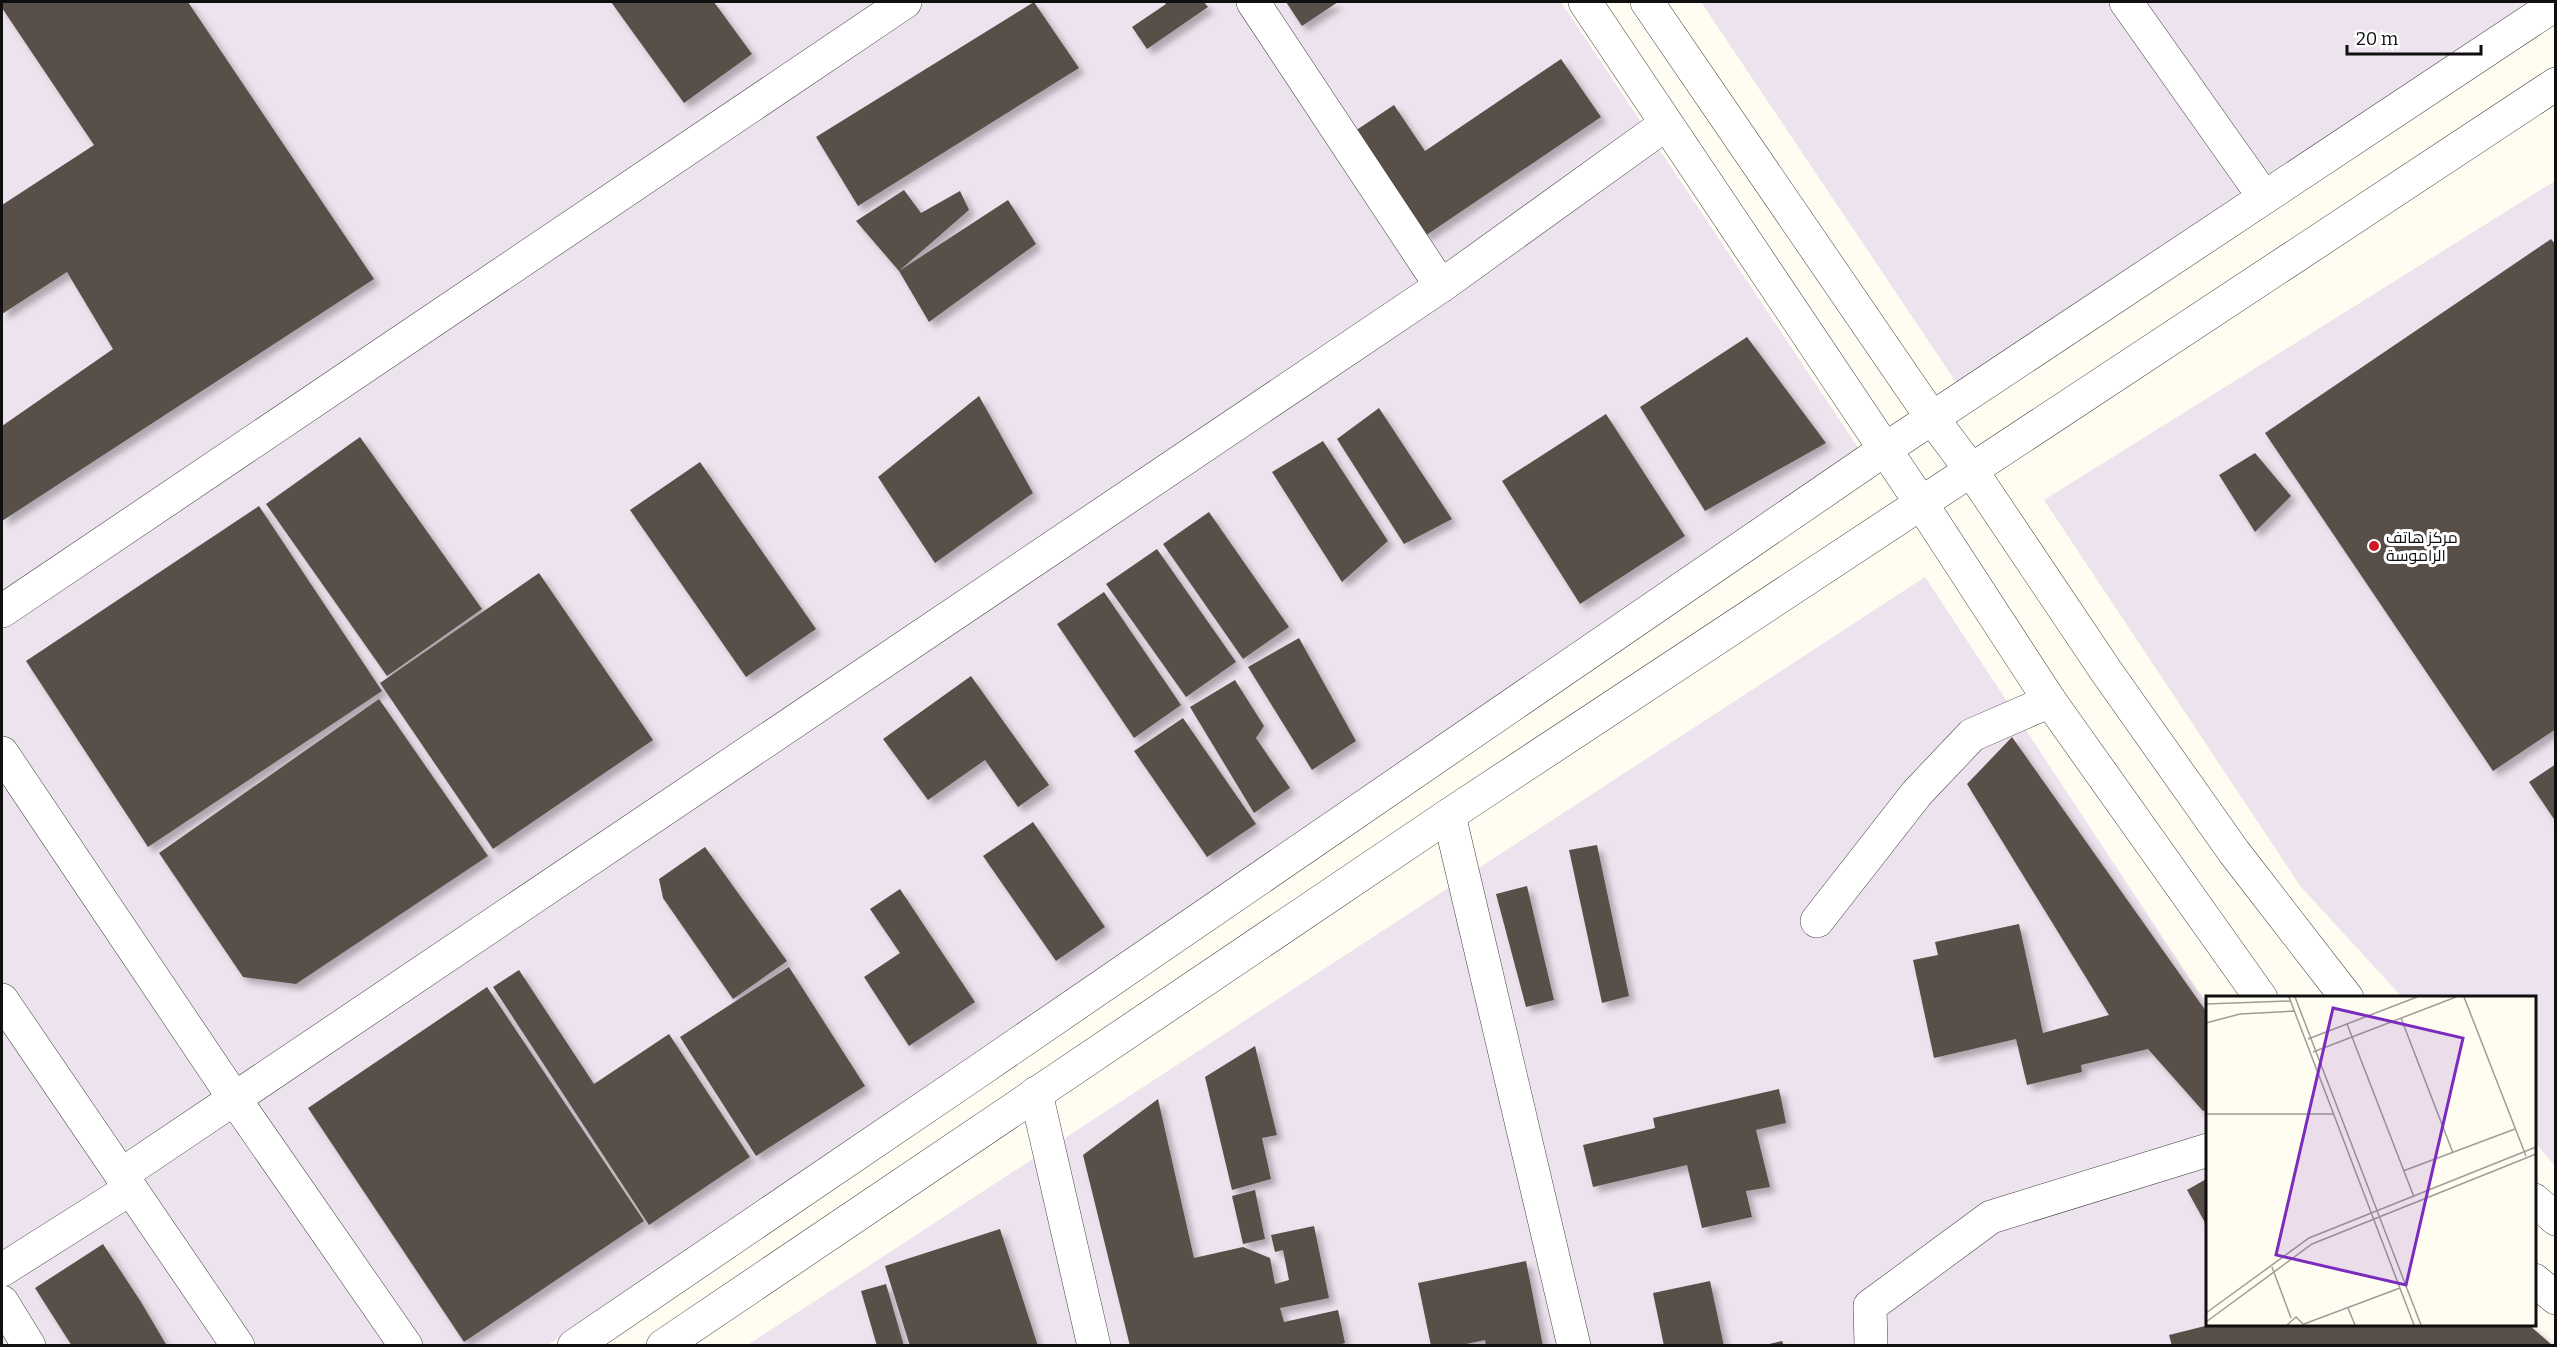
<svg xmlns="http://www.w3.org/2000/svg" width="2557" height="1347" font-family="Bitter,Cairo,serif">
  <defs>
    <filter id="shadow"><feDropShadow dx="5.5" dy="5.5" stdDeviation="3" flood-color="#0004"/></filter>
  </defs>
  <rect width="100%" height="100%" fill="#fffcf1"/>
  <g fill="#ede3ee">
    <polygon points="2,2 1561,2 1865,458 548,1345 2,1346"/>
    <polygon points="1701,2 2549,2 1966,397"/>
    <polygon points="2555,181 2555,1166 2535,1143 2534,998 2402,997 2301,887 2044,500"/>
    <polygon points="1925,577 2198,991 2207,1002 2208,1324 2528,1325 2553,1345 746,1346"/>
  </g>
  <g fill="#59504a" filter="url(#shadow)">
    <polygon points="2,2 188,2 374,279 2,521 2,426 113,349 67,272 2,314 2,205 94,145 2,8"/>
    <polygon points="611,2 714,2 752,54 684,103"/>
    <polygon points="1034,2 1079,68 858,206 816,137"/>
    <polygon points="1164,2 1204,2 1208,7 1147,49 1132,27 1166,4"/>
    <polygon points="1286,2 1338,2 1302,26"/>
    <polygon points="1561,59 1601,117 1425,236 1355,131 1394,105 1425,151"/>
    <polygon points="904,190 921,213 960,191 969,210 899,271 1008,200 1036,244 929,322 899,271 856,221"/>
    <polygon points="2551,239 2556,245 2556,729 2493,771 2265,433"/>
    <polygon points="1747,337 1826,443 1705,511 1640,407"/>
    <polygon points="979,396 1033,493 935,563 878,477"/>
    <polygon points="1379,408 1452,519 1404,544 1337,439"/>
    <polygon points="1606,414 1685,536 1580,604 1502,481"/>
    <polygon points="360,437 482,609 387,676 266,504"/>
    <polygon points="1323,441 1388,541 1342,582 1272,472"/>
    <polygon points="2255,453 2291,496 2255,532 2219,475"/>
    <polygon points="700,462 816,629 746,677 630,510"/>
    <polygon points="259,506 382,691 148,847 26,661"/>
    <polygon points="1209,512 1289,627 1243,659 1163,544"/>
    <polygon points="1157,549 1236,662 1186,697 1106,584"/>
    <polygon points="539,573 653,740 493,849 380,683"/>
    <polygon points="1104,592 1181,705 1134,738 1057,624"/>
    <polygon points="1299,638 1356,741 1312,770 1248,667"/>
    <polygon points="971,676 1049,785 1018,807 985,760 928,800 883,739"/>
    <polygon points="1235,680 1264,726 1256,738 1290,788 1254,813 1190,707"/>
    <polygon points="379,699 488,856 296,984 243,977 159,853"/>
    <polygon points="1183,718 1256,824 1207,857 1134,751"/>
    <polygon points="2012,737 2208,1014 2208,1109 2203,1111 2148,1049 2081,1065 2082,1072 2027,1085 2016,1039 1934,1058 1913,960 1938,955 1935,942 2019,924 2043,1033 2109,1015 1967,784"/>
    <polygon points="2556,764 2556,822 2529,782"/>
    <polygon points="1033,822 1105,927 1056,961 983,856"/>
    <polygon points="1597,845 1629,996 1602,1003 1569,850"/>
    <polygon points="705,847 787,961 733,999 663,898 659,879"/>
    <polygon points="1527,886 1554,1000 1526,1007 1496,894"/>
    <polygon points="900,889 975,1002 909,1046 864,977 900,953 870,909"/>
    <polygon points="789,967 865,1086 756,1156 680,1037"/>
    <polygon points="519,970 594,1084 669,1034 750,1157 649,1225 493,987"/>
    <polygon points="487,987 644,1221 464,1342 308,1108"/>
    <polygon points="1255,1046 1277,1135 1262,1138 1271,1179 1232,1190 1205,1077"/>
    <polygon points="1779,1089 1786,1123 1756,1130 1770,1187 1746,1191 1752,1217 1702,1228 1687,1165 1593,1187 1583,1145 1655,1128 1653,1118"/>
    <polygon points="1158,1099 1194,1258 1243,1247 1270,1258 1275,1284 1289,1280 1283,1250 1275,1252 1271,1235 1314,1226 1329,1298 1280,1308 1284,1322 1338,1310 1345,1343 1335,1346 1130,1346 1083,1155"/>
    <polygon points="2208,1178 2208,1228 2187,1190"/>
    <polygon points="1255,1190 1265,1239 1243,1244 1232,1196"/>
    <polygon points="1000,1229 1038,1346 910,1346 885,1266"/>
    <polygon points="103,1244 141,1302 167,1346 72,1346 35,1288"/>
    <polygon points="1526,1261 1543,1346 1486,1346 1485,1340 1457,1346 1431,1346 1418,1283"/>
    <polygon points="1710,1281 1724,1346 1664,1346 1653,1293"/>
    <polygon points="886,1284 904,1346 877,1346 861,1291"/>
    <polygon points="2213,1324 2506,1324 2509,1327 2528,1324 2553,1346 2172,1346 2169,1335"/>
    <polygon points="1782,1341 1784,1346 1765,1346 1765,1345"/>
  </g>
  <g fill="none" stroke-linecap="round" stroke-linejoin="round">
    <defs>
      <g id="minor">
        <polyline points="1253,2 1441,286"/>
        <polyline points="1585,2 1921,503 2050,701 2261,998"/>
        <polyline points="1647,2 1932,418 1971,470 2106,671 2234,852 2347,998"/>
        <polyline points="2126,2 2264,197"/>
        <polyline points="2,611 905,2"/>
        <polyline points="2,753 234,1098 406,1346"/>
        <polyline points="1449,815 1574,1346"/>
        <polyline points="1817,921 1917,793 1972,735 2050,701"/>
        <polyline points="2,1000 238,1346"/>
        <polyline points="1036,1093 1094,1346"/>
        <polyline points="121,1175 1441,286 1666,124"/>
        <polyline points="2534,1200 2556,1219"/>
        <polyline points="2,1270 130,1189"/>
        <polyline points="2534,1280 2556,1298"/>
        <polyline points="2,1302 29,1346"/>
        <polyline points="574,1346 974,1074 1884,450 2556,4"/>
        <polyline points="663,1346 1449,815 2556,84"/>
        <polyline points="1871,1346 1870,1306 1991,1217 2208,1150"/>
      </g>
    </defs>
    <use href="#minor" stroke="#424242" stroke-width="34"/>
    <use href="#minor" stroke="#fff" stroke-width="33"/>
  </g>
  <circle fill="#cc1a26" stroke="#fff" stroke-width="2" cx="2374" cy="546" r="6"/>
  <g text-anchor="middle" stroke-width="6" stroke-linejoin="round" paint-order="stroke">
    <g font-size="16" fill="#0f0f0f" stroke="#fff" text-anchor="start">
      <text x="2386" y="543">مركز هاتف<tspan x="2386" dy="18">الراموسة</tspan></text>
    </g>
  </g>
  <g transform="translate(2206 996)">
    <rect width="330" height="330" fill="#fffcf1"/>
    <path fill="none" stroke="#9f9d97" stroke-width="1.5" d="M83,1L208,329M89,1L215,329M258,1L320,160M0,8L85,5M195,22L247,157M0,27L34,18L89,15M141,28L208,201M102,43L211,1M107,56L250,1M0,118H128M197,175L309,133M66,271L85,322M142,312L149,329M0,317L103,242L330,151M0,326L106,248L330,158M98,328L194,292M81,329L90,321L98,329"/>
    <path fill="#7b2cbf" fill-opacity="0.15" stroke="#7b2cbf" stroke-width="3" d="M127,12L257,42L200,289L70,259Z"/>
    <rect width="330" height="330" fill="none" stroke="#0f0f0f" stroke-width="3"/>
  </g>
  <rect width="2557" height="1347" fill="none" stroke="#0f0f0f" stroke-width="6"/>
  <path d="M2347 45v9h134v-9" fill="none" stroke="#0f0f0f" stroke-width="3"/>
  <text x="2356" y="45" font-size="18" fill="#0f0f0f" stroke="#ffffff" stroke-width="4.5" paint-order="stroke">20 m</text>
</svg>
